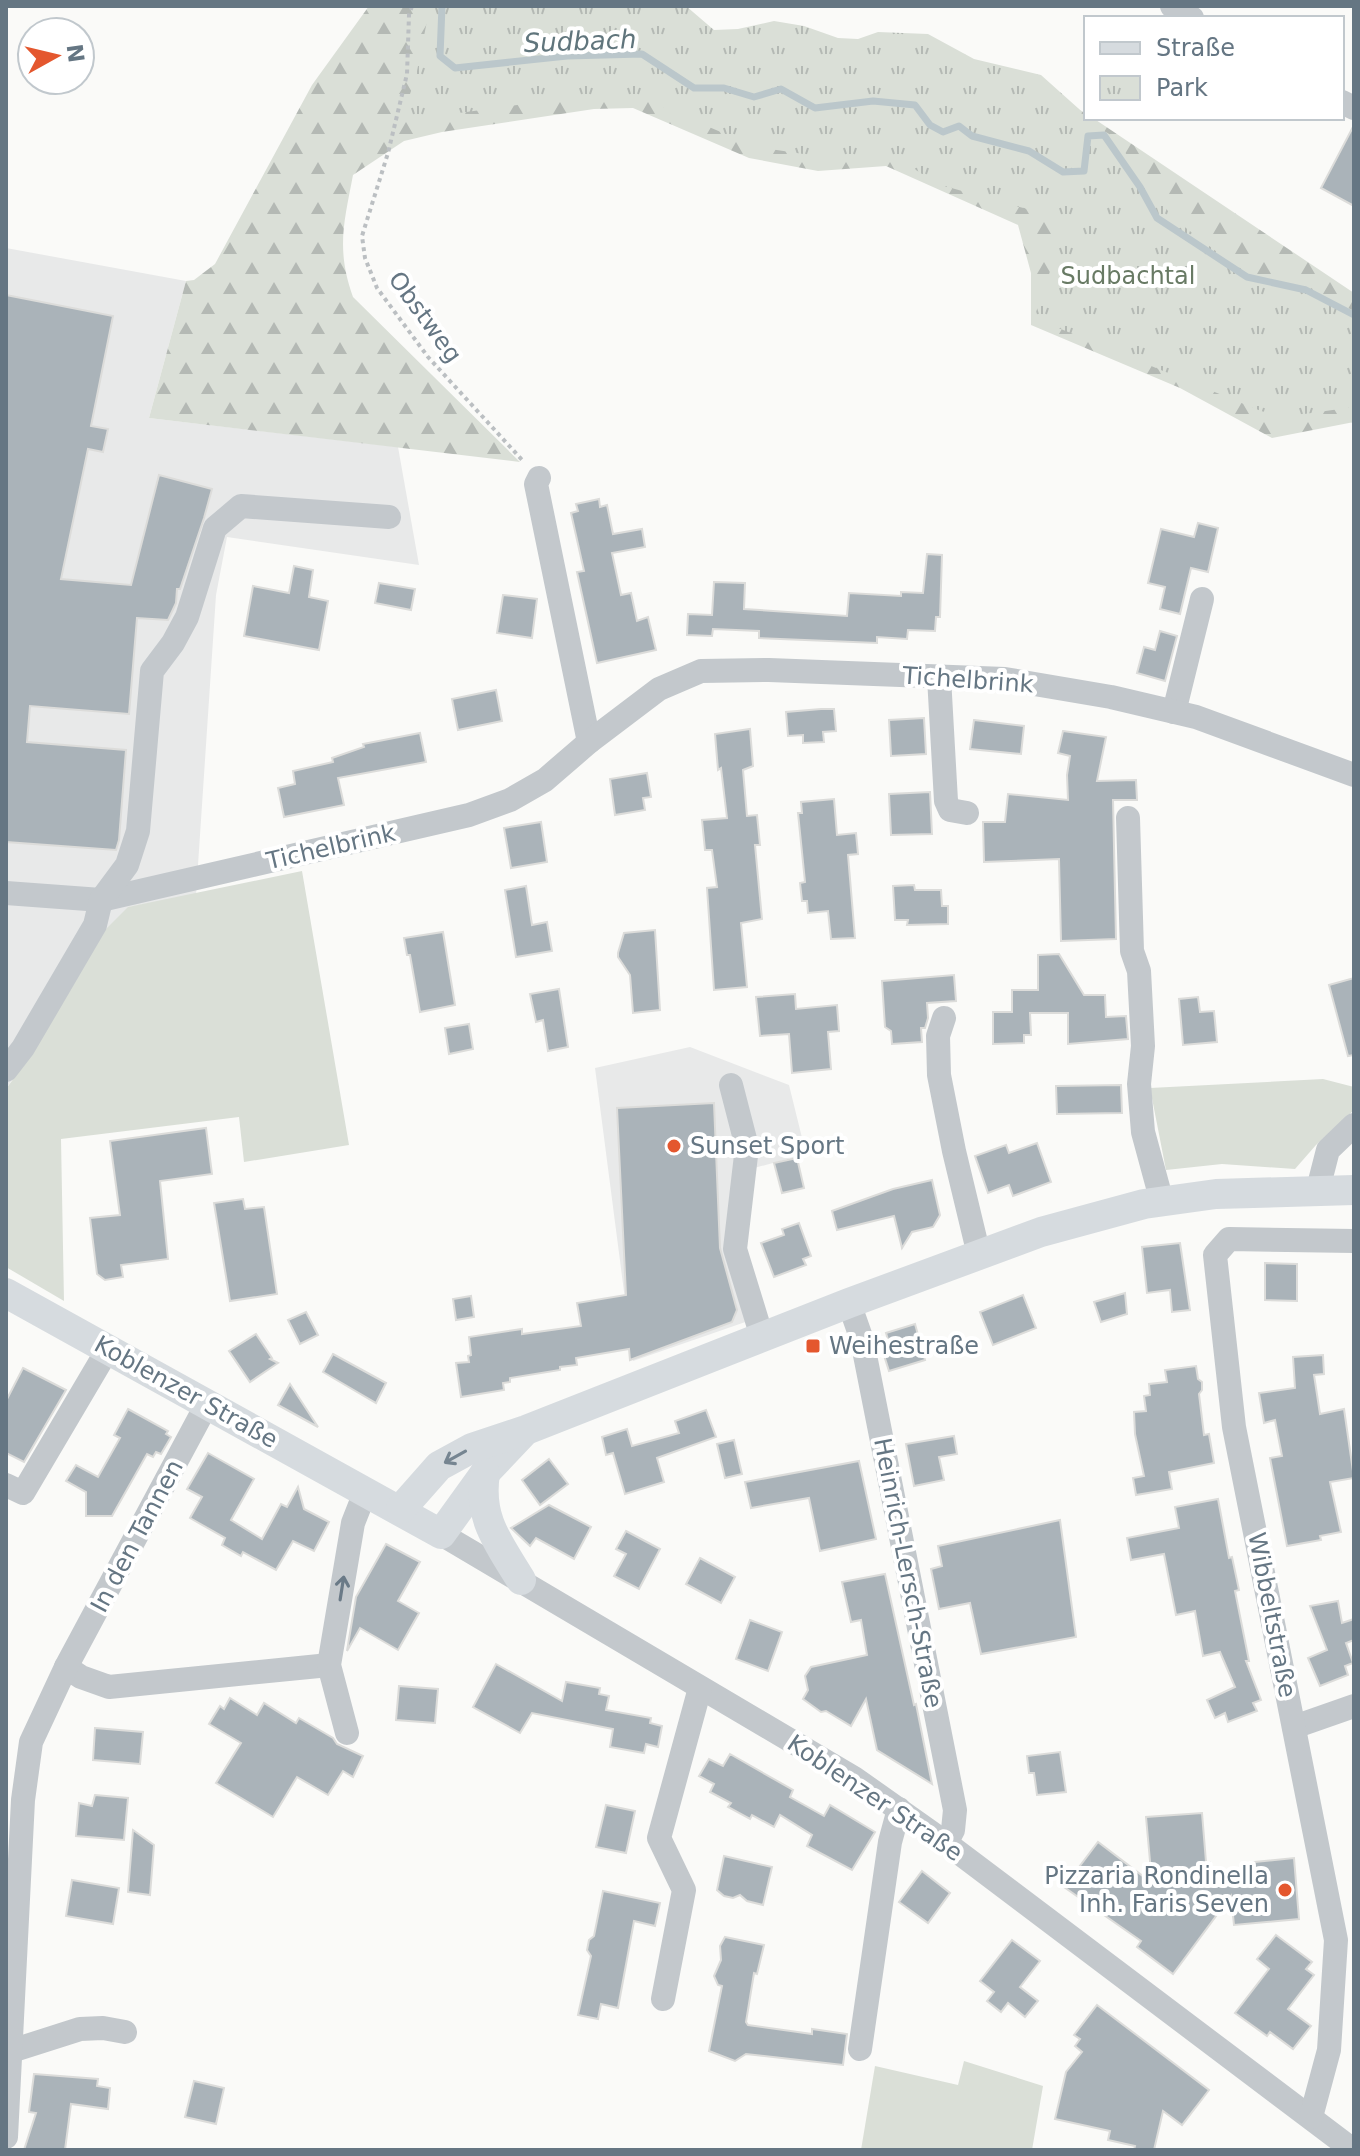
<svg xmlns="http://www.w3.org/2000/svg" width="1360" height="2156" font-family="'DejaVu Sans',sans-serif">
  <defs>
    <pattern id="forest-firs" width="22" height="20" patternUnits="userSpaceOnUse" patternTransform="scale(2)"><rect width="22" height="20" fill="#dadfd7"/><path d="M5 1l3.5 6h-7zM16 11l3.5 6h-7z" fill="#b4b9b4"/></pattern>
    <pattern id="park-tufts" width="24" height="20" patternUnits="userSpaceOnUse" patternTransform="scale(2)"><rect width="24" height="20" fill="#dadfd7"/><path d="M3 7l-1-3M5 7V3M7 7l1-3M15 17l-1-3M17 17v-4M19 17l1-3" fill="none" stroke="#b4b9b4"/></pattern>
  </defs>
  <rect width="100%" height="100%" fill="#fafaf8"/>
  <g fill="#e8e9e9">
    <polygon points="6,248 186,281 149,418 398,447 419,565 227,537 216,595 196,895 129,907 6,1089"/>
    <polygon points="690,1047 789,1085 806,1154 732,1174 754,1319 633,1361 595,1068"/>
  </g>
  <g fill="#dadfd7">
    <polygon points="302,871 349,1145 244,1162 239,1117 61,1139 64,1301 6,1267 6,1089 30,1056 105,930 128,907"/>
    <polygon points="1323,1079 1354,1087 1354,1110 1316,1145 1295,1169 1222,1164 1166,1170 1150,1088"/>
    <polygon points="964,2061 1043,2086 1032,2150 861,2150 875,2066 958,2085"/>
  </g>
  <path fill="url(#forest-firs)" d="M369,6H513L1067,101L1086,114V118H1093L1354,293V422L1272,438L1180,388L1031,325V273L1018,225L886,166L818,171L749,158L633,108L594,109L442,132L404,141L353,175C344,223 336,249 353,297L520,462L149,418L186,281L194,280L215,264L312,85Z"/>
  <polygon fill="url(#park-tufts)" points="430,6 686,6 714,30 738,29 774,21 804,26 838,38 858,39 878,32 928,34 974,59 1041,75 1079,109 1091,131 1102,130 1113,136 1173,218 1217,252 1263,277 1311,288 1354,311 1354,407 1283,417 1261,411 1034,318 1058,248 1054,220 1038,212 937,184 913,168 880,157 810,155 770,149 730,136 637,96 620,94 561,99 401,121 416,76"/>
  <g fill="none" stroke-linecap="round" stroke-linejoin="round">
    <polyline stroke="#bbc7cb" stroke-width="7" points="442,6 440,56 455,68 567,56 642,54 694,88 724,88 754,97 781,89 815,108 873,101 915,105 930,125 943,132 959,126 972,136 1029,151 1063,172 1084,171 1088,136 1104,135 1140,187 1157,218 1247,277 1306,290 1354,315"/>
  </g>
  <g fill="#aab3b9" stroke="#dcdcda" stroke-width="2">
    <polygon points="1354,125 1354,206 1321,188"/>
    <polygon points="6,295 113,316 91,426 108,429 103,452 88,449 61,579 131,585 159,475 212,489 204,518 180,589 177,589 176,603 168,620 137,618 129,714 30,706 27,742 126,750 119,840 116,850 6,842"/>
    <polygon points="599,499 600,507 607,505 613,534 642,529 645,547 612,553 621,595 631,593 637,621 648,617 656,650 597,663 577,572 584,571 571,513 578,511 576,504"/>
    <polygon points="1198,523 1218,528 1208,572 1191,568 1180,614 1160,609 1165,587 1148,583 1161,529 1194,537"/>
    <polygon points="927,554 942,555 940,617 936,617 935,631 908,630 907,639 877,637 877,643 759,638 759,631 713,629 712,636 687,635 688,614 712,615 714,582 745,583 744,609 847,616 849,593 901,596 901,592 923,593"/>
    <polygon points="294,566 313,570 309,597 328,601 319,650 244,636 253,586 289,593"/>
    <polygon points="379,583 415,589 411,610 375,603"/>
    <polygon points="503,595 537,599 532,638 497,633"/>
    <polygon points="1160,631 1177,636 1165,681 1137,673 1144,647 1155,650"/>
    <polygon points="496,690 502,721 458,730 452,699"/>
    <polygon points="821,709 834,709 836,731 823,732 824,742 803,743 803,735 788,736 786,712"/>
    <polygon points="924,718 926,754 891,756 889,720"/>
    <polygon points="974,720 1024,726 1021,754 970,749"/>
    <polygon points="750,729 753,766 743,770 747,816 757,815 760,845 755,845 762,919 741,923 747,987 714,990 707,888 717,887 712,850 705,850 702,820 727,818 721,768 718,770 715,734"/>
    <polygon points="1063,731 1106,737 1097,781 1136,780 1137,800 1113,800 1116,939 1061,941 1059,859 984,862 983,822 1005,822 1008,794 1068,800 1067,775 1070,756 1058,753"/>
    <polygon points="420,733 426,762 338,778 344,805 284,817 278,788 295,784 293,771 333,762 332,758 364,747 363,744"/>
    <polygon points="647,773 651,797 643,798 645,810 615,815 610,779"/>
    <polygon points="930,792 932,834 891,835 889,794"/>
    <polygon points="834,799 837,835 856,833 858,854 848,855 855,938 831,939 828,911 808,913 807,901 802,901 800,883 805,882 798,813 802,813 801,802"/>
    <polygon points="541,822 547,862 511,868 504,828"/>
    <polygon points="914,885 915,890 941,890 942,906 948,906 948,924 907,925 908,920 895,920 893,886"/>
    <polygon points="526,886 532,925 547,922 552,951 516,957 505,890"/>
    <polygon points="655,930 660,1010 633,1013 630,975 618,957 618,953 624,933"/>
    <polygon points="443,932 455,1005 420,1012 410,955 407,955 404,938"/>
    <polygon points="1059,954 1084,995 1105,995 1106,1017 1126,1016 1128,1039 1068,1044 1068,1013 1030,1013 1031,1035 1024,1035 1024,1043 993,1044 993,1012 1012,1012 1012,990 1038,990 1038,955"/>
    <polygon points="954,975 956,1001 927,1003 928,1018 925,1028 921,1028 922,1042 892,1044 891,1031 885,1027 882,981"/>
    <polygon points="1354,978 1354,1055 1348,1056 1329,985"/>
    <polygon points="559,989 568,1047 548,1051 543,1020 536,1022 530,994"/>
    <polygon points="795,994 796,1009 837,1005 839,1031 828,1032 831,1069 792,1073 789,1034 760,1036 756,997"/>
    <polygon points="1198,997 1200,1012 1214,1011 1217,1042 1183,1045 1179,999"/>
    <polygon points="469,1024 473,1049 449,1054 445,1028"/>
    <polygon points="1121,1085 1122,1113 1057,1114 1056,1086"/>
    <polygon points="714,1103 720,1248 737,1310 732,1322 630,1360 629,1349 576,1358 577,1365 560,1367 560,1370 510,1378 510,1382 503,1383 504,1390 461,1397 456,1363 469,1362 468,1356 471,1355 469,1337 522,1329 522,1334 581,1326 577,1303 626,1295 617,1108"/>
    <polygon points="206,1128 212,1174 160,1181 168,1259 121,1265 123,1277 105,1280 97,1274 90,1218 120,1215 110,1141"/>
    <polygon points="1037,1143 1051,1182 1013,1196 1009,1185 988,1193 975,1156 1006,1145 1009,1153"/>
    <polygon points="797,1158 804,1188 782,1193 774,1163"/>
    <polygon points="932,1180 940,1215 933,1227 912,1232 902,1248 894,1216 837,1230 832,1211 893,1189"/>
    <polygon points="243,1199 245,1209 264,1207 277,1294 230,1301 214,1203"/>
    <polygon points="799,1223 811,1256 803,1259 806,1265 774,1277 761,1243 784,1235 782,1229"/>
    <polygon points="1180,1243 1190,1310 1172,1312 1170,1290 1147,1293 1142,1247"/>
    <polygon points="1265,1263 1297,1264 1297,1301 1265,1300"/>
    <polygon points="1125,1293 1127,1314 1101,1322 1094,1302"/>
    <polygon points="1023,1295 1036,1328 993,1345 980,1312"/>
    <polygon points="471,1296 474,1317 456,1320 453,1299"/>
    <polygon points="306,1312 318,1335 300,1344 288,1320"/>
    <polygon points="915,1324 925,1360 889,1371 882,1349 890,1346 886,1333"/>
    <polygon points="256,1334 272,1358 270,1359 278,1363 250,1382 229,1351"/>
    <polygon points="333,1354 386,1383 376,1403 323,1372"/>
    <polygon points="1323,1355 1324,1374 1314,1375 1320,1414 1344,1409 1354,1478 1330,1482 1341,1532 1320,1536 1321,1540 1287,1546 1270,1458 1282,1456 1275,1420 1264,1423 1259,1393 1295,1388 1293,1357"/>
    <polygon points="1196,1366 1198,1379 1202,1382 1202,1390 1199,1394 1204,1435 1209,1434 1214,1463 1169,1472 1172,1489 1136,1495 1133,1478 1144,1476 1135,1434 1134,1412 1146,1411 1144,1396 1150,1395 1149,1384 1167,1382 1165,1370"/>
    <polygon points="23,1368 66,1390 24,1462 6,1453 6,1401"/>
    <polygon points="290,1384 318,1427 278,1405"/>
    <polygon points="128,1409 168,1431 166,1434 171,1437 161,1454 156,1452 153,1457 147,1454 112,1516 86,1516 86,1492 66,1481 76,1465 98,1477 120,1438 114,1435"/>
    <polygon points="706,1410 716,1437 657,1458 664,1482 625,1494 613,1453 606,1455 602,1437 627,1429 632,1446 679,1433 675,1421"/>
    <polygon points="954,1436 957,1454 939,1457 944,1480 914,1486 906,1444"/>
    <polygon points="734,1440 742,1474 725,1478 717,1444"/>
    <polygon points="208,1453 254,1479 231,1520 262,1539 281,1504 287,1507 298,1487 304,1509 329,1522 314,1551 293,1541 276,1570 243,1552 241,1556 222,1545 225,1538 190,1518 202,1497 187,1489"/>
    <polygon points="549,1459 568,1484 540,1505 522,1480"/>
    <polygon points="859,1461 876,1539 820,1551 809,1498 751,1508 745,1482"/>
    <polygon points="1218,1499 1229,1558 1232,1557 1239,1590 1235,1591 1249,1661 1246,1661 1261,1700 1253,1703 1257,1711 1228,1722 1225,1713 1215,1718 1207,1700 1235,1687 1220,1652 1203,1656 1195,1611 1176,1615 1164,1554 1131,1560 1127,1538 1179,1528 1175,1507"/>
    <polygon points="549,1505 591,1527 574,1559 536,1538 530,1546 511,1528"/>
    <polygon points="1060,1520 1076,1637 981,1654 970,1603 939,1609 931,1569 942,1566 938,1546"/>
    <polygon points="626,1531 660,1549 639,1589 614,1576 626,1554 616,1549"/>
    <polygon points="386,1544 420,1562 398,1601 419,1613 398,1650 360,1628 347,1651 356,1597"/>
    <polygon points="700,1558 735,1577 721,1603 686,1584"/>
    <polygon points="885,1574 914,1705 916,1704 932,1784 877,1750 866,1699 851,1726 826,1711 821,1712 803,1699 808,1690 805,1676 811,1667 867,1655 861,1620 851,1622 842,1582"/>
    <polygon points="1338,1601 1342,1623 1354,1619 1354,1640 1346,1643 1353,1663 1345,1666 1348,1675 1320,1686 1308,1658 1327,1650 1310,1606"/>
    <polygon points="750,1620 782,1632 768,1671 736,1659"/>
    <polygon points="496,1664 562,1701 566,1682 600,1688 599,1694 609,1696 606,1710 651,1718 650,1723 662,1726 658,1747 646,1744 644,1753 610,1747 613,1729 532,1713 520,1733 473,1707"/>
    <polygon points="399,1686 438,1689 435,1723 396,1720"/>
    <polygon points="230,1698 257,1715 264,1703 296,1723 299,1718 333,1738 337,1744 363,1756 353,1777 343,1771 328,1795 297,1777 273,1817 216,1783 241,1743 209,1724 220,1706 224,1709"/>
    <polygon points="95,1728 143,1732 140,1764 93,1760"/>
    <polygon points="1060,1752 1066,1792 1037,1795 1034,1773 1029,1773 1027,1756"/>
    <polygon points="730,1754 793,1790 790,1797 824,1816 830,1805 875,1832 852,1870 807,1846 812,1835 780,1815 774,1827 752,1815 750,1819 728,1807 731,1803 710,1792 714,1784 699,1776 709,1759 723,1766"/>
    <polygon points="95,1795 128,1798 124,1840 76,1836 79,1803 92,1806"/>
    <polygon points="606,1805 635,1811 626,1853 596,1847"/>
    <polygon points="1202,1813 1206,1862 1210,1862 1211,1875 1246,1872 1245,1863 1294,1858 1299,1919 1234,1925 1231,1896 1173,1974 1137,1947 1141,1941 1064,1887 1098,1842 1152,1883 1146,1817"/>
    <polygon points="133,1830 154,1845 150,1895 128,1892"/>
    <polygon points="724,1856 772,1867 763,1905 747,1901 740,1895 733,1898 724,1896 717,1890"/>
    <polygon points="922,1871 950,1893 928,1923 899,1902"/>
    <polygon points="72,1880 119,1888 113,1924 66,1916"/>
    <polygon points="603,1891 660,1903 655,1926 634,1921 618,2008 601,2004 598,2019 578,2015 591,1956 587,1950 589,1940 594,1936"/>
    <polygon points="1276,1935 1312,1962 1306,1969 1314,1975 1288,2009 1311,2026 1293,2049 1270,2032 1267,2036 1235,2013 1269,1969 1257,1959"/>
    <polygon points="725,1937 764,1945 757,1974 754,1973 746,2022 748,2025 812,2034 812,2029 847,2034 843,2065 746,2054 735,2061 709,2051 722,1986 718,1985 714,1976 721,1960 720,1946"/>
    <polygon points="1012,1940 1040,1961 1020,1987 1038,2001 1025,2017 1008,2003 1001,2012 987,2001 994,1992 980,1981"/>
    <polygon points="1097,2005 1209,2090 1182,2125 1163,2111 1154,2150 1134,2150 1135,2146 1108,2140 1110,2131 1055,2119 1066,2072 1082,2052 1075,2046 1080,2039 1074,2035"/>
    <polygon points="34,2074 98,2079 97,2086 110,2088 108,2109 71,2104 65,2150 24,2150 36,2113 29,2112"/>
    <polygon points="194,2081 224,2088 216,2124 185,2117"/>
  </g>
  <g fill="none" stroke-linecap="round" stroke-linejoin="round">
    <polyline stroke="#bbbfc2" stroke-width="4" stroke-dasharray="4 4" stroke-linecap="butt" points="412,6 409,15 407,74 388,153 362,236 365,258 377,288 428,357 524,462"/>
    <g stroke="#c3c8cc" stroke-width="24">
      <polyline points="1172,6 1192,18"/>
      <polyline points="1342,102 1354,108"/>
      <polyline points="539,478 536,484 589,742"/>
      <polyline points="939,677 946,801 950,810 967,813"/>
      <polyline points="1174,712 1202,599"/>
      <polyline points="1128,818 1132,951 1139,971 1143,1046 1139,1084 1143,1132 1162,1202"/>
      <polyline points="6,893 101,900 469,815 510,800 545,780 589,742 659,689 701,671 769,670 1005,679 1111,697 1196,717 1354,775"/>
      <polyline points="944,1018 938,1036 939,1075 954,1151 979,1255"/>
      <polyline points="6,1070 23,1048 95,925 101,900 127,865 138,831 152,671 173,643 187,617 215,528 241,506 389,517"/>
      <polyline points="731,1085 747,1147 735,1249 762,1337"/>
      <polyline points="1318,1189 1328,1150 1354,1125"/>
      <polyline points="849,1303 862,1340 955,1810 953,1830 946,1843"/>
      <polyline points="6,1485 23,1493 108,1349"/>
      <polyline points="441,1534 854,1778 946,1843 1353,2150"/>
      <polyline points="66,1667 81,1677 109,1687 329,1665"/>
      <polyline points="1294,1727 1354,1706"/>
      <polyline points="347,1733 329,1665 353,1523 366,1490"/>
      <polyline points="663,1999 684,1890 659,1838 700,1688"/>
      <polyline points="860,2049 890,1842 899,1809"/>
      <polyline points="11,2051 80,2029 103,2028 125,2032"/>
      <polyline points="1311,2117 1329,2050 1336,1940 1234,1427 1215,1255 1229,1239 1354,1241"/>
      <polyline points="6,2137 23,1800 31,1742 66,1667 207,1404"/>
    </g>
    <g stroke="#d6dbdf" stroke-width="30">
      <polyline points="6,1293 441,1534 485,1473 522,1434"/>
      <path d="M485,1473C478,1519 498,1542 521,1580"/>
      <polyline points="401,1509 439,1466 472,1448 526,1430 849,1303 1041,1232 1144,1204 1216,1194 1354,1190"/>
    </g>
  </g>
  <defs><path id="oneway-shaft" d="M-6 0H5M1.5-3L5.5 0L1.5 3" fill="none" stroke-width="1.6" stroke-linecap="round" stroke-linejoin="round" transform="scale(2)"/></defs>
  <use stroke="#768591" href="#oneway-shaft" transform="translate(455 1457) rotate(151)"/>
  <use stroke="#6a7a87" href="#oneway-shaft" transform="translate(342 1588) rotate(-81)"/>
  <g fill="#e4572e" stroke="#fff" stroke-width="3">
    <circle cx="674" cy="1146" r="8"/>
    <rect x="805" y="1338" width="16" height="16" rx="4"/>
    <circle cx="1285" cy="1890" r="8"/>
  </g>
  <g text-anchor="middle" stroke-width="8" stroke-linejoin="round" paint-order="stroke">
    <g font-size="24" fill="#687a64" stroke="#fff">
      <text x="1128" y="284">Sudbachtal</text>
    </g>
    <g font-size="24" fill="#657683" stroke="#fff">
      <text transform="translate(425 317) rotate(54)" y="8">Obstweg</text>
      <text transform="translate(968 680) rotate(4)" y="8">Tichelbrink</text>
      <text transform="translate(331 847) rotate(-13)" y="8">Tichelbrink</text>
      <text transform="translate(186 1392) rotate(29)" y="8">Koblenzer Straße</text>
      <text transform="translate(137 1536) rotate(-62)" y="8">In den Tannen</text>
      <text transform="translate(908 1573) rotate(79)" y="8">Heinrich-Lersch-Straße</text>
      <text transform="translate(1272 1615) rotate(79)" y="8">Wibbeltstraße</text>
      <text transform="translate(875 1798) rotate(34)" y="8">Koblenzer Straße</text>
    </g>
    <g font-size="24" fill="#657683" stroke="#fff" text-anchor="start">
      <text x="690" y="1154">Sunset Sport</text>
      <text x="829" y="1354">Weihestraße</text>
      <text x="1269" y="1884" text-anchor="end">Pizzaria Rondinella<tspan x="1269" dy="28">Inh. Faris Seven</tspan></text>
    </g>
    <g font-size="26" font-style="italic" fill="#60757c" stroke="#fff">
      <text transform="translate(580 41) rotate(-2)" y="9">Sudbach</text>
    </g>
  </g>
  <rect width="1360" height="2156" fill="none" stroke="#657683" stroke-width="16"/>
  <rect x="1084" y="16" width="260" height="104" fill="#ffffff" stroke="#c1c8cd" stroke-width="2"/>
  <rect x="1100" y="42" width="40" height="12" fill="#d6dbdf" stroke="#c1c8cd" stroke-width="2"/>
  <text x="1156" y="56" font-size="24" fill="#657683">Straße</text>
  <rect x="1100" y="76" width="40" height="24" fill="url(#park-tufts)" stroke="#c1c8cd" stroke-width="2"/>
  <text x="1156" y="96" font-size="24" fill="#657683">Park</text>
  <g transform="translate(56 56) rotate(82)"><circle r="38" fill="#ffffff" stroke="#c1c8cd" stroke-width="2"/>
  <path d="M0-6L14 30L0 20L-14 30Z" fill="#e4572e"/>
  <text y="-12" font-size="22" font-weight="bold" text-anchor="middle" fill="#657683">N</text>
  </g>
</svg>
